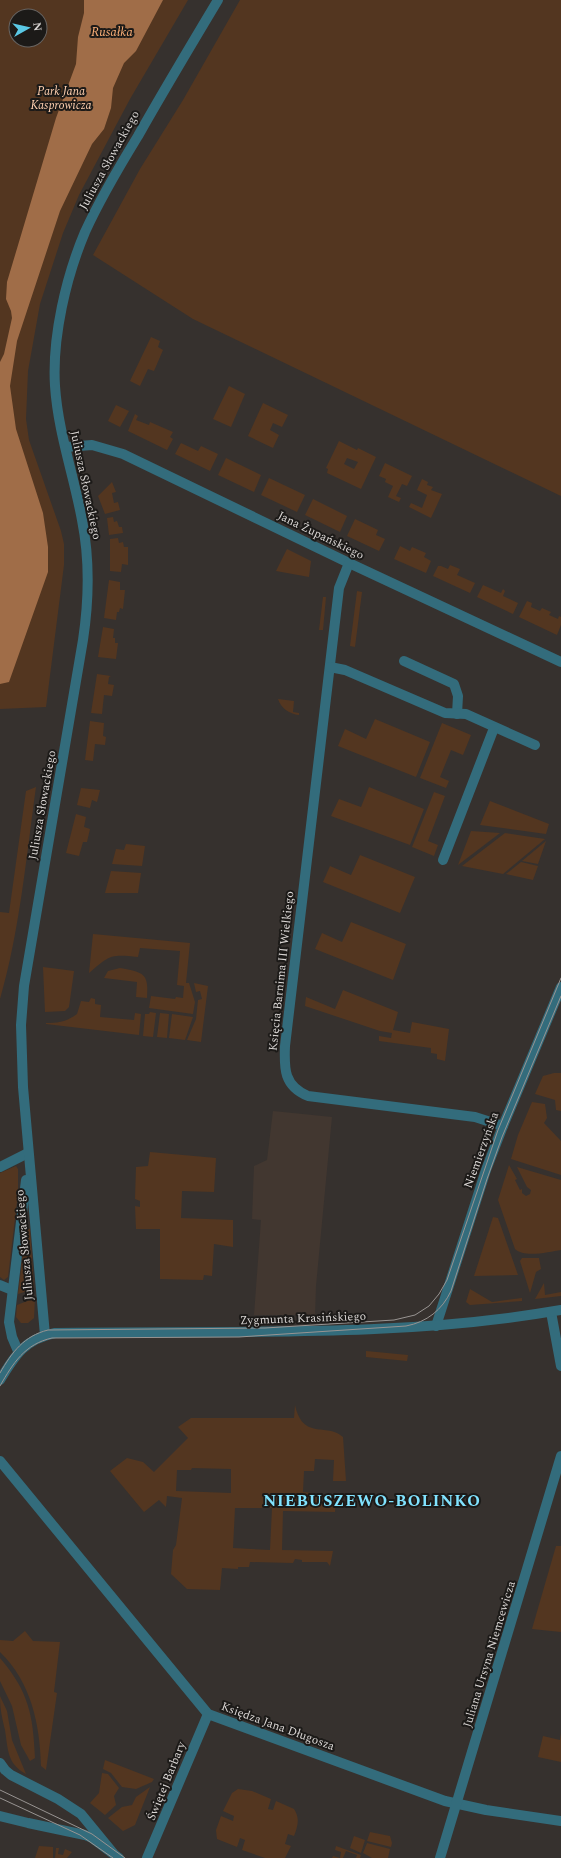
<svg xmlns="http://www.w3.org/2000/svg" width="561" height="1858" font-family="Spectral,serif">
  <rect width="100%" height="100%" fill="#36312e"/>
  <polygon fill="#423730" points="273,1111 332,1117 316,1286 315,1317 313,1315 254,1315 261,1220 252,1219 254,1166 267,1160"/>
  <g fill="#533620" fill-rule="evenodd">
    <path d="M0,0H188L130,99L79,195L63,233L40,304L28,371L26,419L29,440L61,531L64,544V565L46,707L0,709ZM16,16H40V40H16Z"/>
    <polygon points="240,0 561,0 561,496 193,319 93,255 140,169 183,100"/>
    <polygon points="151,337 160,341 158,347 163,350 154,371 148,369 140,386 130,381"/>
    <polygon points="229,386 245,394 231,427 213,419"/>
    <polygon points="263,403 288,415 282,427 273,423 270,430 279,435 273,448 248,436"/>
    <polygon points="116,405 129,411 120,427 108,421"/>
    <polygon points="135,414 138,416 136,420 149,425 150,422 173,432 170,437 173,439 167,450 128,431"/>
    <path d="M339,441L357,450L358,448L376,457L361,489L327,473L328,469L326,468ZM347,458L358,462L354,469L344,464Z"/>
    <polygon points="181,443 198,451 201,446 218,454 210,471 175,454"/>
    <polygon points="226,458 261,475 254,492 218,475"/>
    <polygon points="385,463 412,476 407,486 402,484 396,496 401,498 399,502 388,497 393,486 385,482 386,479 379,476"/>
    <polygon points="269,478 305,495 297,512 261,495"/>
    <polygon points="422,479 428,482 427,485 433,487 431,490 442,494 431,518 409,507 411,503 422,508 427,495 417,490"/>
    <polygon points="112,482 116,492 112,493 114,503 118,502 120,510 105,514 98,496"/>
    <polygon points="313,499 347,516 340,532 305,515"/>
    <polygon points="113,517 114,522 117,521 119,527 122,527 123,533 109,535 107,518"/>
    <polygon points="355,519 378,530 376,535 385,539 379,551 347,536"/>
    <polygon points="118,538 119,543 123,542 124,547 128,547 128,565 122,564 121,572 110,571 110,539"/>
    <polygon points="400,546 410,551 412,547 426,553 424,557 431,561 426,573 394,559"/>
    <polygon points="287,549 311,561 309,577 276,571"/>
    <polygon points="450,565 460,569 457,575 475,583 470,593 433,576 438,566 441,566 448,569"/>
    <polygon points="109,580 120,582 120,590 125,590 123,609 120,608 119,612 117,612 116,620 104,618"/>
    <polygon points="483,585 501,593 503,589 505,591 503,596 518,603 513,614 477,597"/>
    <polygon points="357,591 362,592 355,647 350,646"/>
    <polygon points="323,597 326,597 323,630 319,630"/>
    <polygon points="527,601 532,603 531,607 540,611 542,608 551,612 549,615 558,619 559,616 561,617 561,625 557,635 519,617"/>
    <polygon points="103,627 114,629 113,638 115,638 115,643 118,643 116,659 98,657"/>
    <polygon points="97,674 111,676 109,677 108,684 114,685 112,696 104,695 102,714 91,713"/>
    <path d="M278,699L294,701L293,712L299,713V715C289,714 281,708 278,699Z"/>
    <polygon points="375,719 430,742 416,777 338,746 345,729 366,739"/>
    <polygon points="90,721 104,723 103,736 106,737 105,745 95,744 93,761 85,760"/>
    <polygon points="442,723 471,735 463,755 451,750 440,777 449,781 446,788 420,778"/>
    <path d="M36,787C26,858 20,930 0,999V912L9,913L26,791Z"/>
    <polygon points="369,787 424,809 410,845 331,816 339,799 361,807"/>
    <polygon points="81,788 100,790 97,802 92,800 90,808 77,805"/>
    <polygon points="434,792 445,796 428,841 438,845 434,856 412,847"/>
    <polygon points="490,801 549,824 546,834 480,825"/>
    <polygon points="76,814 86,817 84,827 90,829 87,842 83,842 79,856 66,853"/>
    <polygon points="471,831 500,833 458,865"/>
    <polygon points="505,833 545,839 503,874 462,866"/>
    <polygon points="546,841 538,864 522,861"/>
    <polygon points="126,844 145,846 142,866 112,864 116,849 124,850"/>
    <polygon points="360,855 415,877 400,913 323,882 330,866 351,875"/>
    <polygon points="521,862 538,866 533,880 506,874"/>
    <polygon points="111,871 141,873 138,893 105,893"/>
    <polygon points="351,922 406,944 393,980 315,949 322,933 342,942"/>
    <path d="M93,934L190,943L186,983H189L195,1002L193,1014L149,1008L151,996L175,999L176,997L183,998L184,986L177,985L180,951L140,948L138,957C110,954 110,955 89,973Z"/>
    <polygon points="43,967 74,971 69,1007 65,1011 45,1012"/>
    <path d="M120,968C144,972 149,974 147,998L136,997L137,982L104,978L108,971Z"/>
    <polygon points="194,983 208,986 201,1042 187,1040 196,1019 198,1000 202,999 200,991 196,992"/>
    <polygon points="343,990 398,1012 393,1030 410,1033 412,1022 449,1029 445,1061 437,1059 437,1054 431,1053 431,1048 379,1041 379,1036 391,1038 392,1033 380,1031 305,1006 306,997 335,1009"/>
    <path d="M91,998L95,999V1004L101,1005L100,1017L134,1020L135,1013L141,1014L139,1035L46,1024V1023C58,1023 66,1022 77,1014L81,1001L89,1002Z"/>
    <polygon points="150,1012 156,1013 153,1037 143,1036 145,1014 149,1014"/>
    <polygon points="160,1013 169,1014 167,1038 157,1037"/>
    <polygon points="172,1014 193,1017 185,1040 169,1038"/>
    <polygon points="554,1073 561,1073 561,1111 556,1110 555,1100 535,1094 543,1076"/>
    <polygon points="532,1102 545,1104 547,1118 544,1123 561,1141 561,1175 511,1159 518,1135"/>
    <polygon points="150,1152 216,1158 214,1192 182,1191 181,1218 233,1220 233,1247 214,1244 212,1276 204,1275 203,1280 160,1279 160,1229 136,1229 135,1206 140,1207 140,1201 135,1199 136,1167 148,1166"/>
    <path d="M509,1165L517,1179L515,1180L520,1190L522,1189V1193L526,1196L530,1194L531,1190L527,1187L517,1167L561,1180V1250C549,1252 524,1258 515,1249L498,1200Z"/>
    <polygon points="16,1166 18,1169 18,1193 8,1277 4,1280 0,1277 0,1173"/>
    <polygon points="493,1217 498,1218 518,1275 474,1276"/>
    <polygon points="26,1228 30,1229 34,1289 18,1294"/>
    <polygon points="522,1258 539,1258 541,1269 536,1272 530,1293 520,1261"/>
    <polygon points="544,1283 545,1295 561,1292 561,1296 535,1299"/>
    <polygon points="470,1289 492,1302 522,1298 522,1301 470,1305 466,1302"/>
    <polygon points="35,1298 34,1318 28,1323 21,1323 16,1317 17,1305"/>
    <polygon points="366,1351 408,1355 407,1361 366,1357"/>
    <path d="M295,1405C303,1441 326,1422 343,1437L346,1481H333L334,1460L315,1459L314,1471H304L303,1492L313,1493V1495L336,1496L335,1512L283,1511L282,1550L333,1551L330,1566L327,1562H302V1560L295,1559L293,1563L250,1562L249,1567H238V1569L222,1568L220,1590L187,1589L171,1574L173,1550L176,1545L182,1498L167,1496L166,1507L159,1500L144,1512L110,1471L127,1458L143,1462L154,1472L188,1438L178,1427L191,1418H294ZM192,1468L231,1469V1493L176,1491L177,1470H191ZM235,1508H272L270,1550L233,1548Z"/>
    <polygon points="556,1546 561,1546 561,1632 532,1629"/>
    <path d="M25,1631L33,1641L60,1642L54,1692L57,1693L46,1770L41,1766C40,1724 31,1682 0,1652V1640L13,1641Z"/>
    <path d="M0,1658C29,1692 33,1715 35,1758L30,1761L21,1745L12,1706L0,1681Z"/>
    <path d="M0,1696L7,1711L12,1740L26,1774C7,1764 8,1749 5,1730C2,1717 0,1710 0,1696Z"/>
    <polygon points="561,1733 561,1762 538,1757 543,1736 560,1740"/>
    <polygon points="105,1760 154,1779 152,1782 136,1789 122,1787 111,1773 103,1769"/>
    <polygon points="102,1773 108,1774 119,1788 114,1796 116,1805 105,1815 90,1803 99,1793"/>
    <polygon points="150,1787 135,1825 123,1831 108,1818 122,1807 132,1805 136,1797"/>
    <path d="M238,1789L252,1791L271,1799L268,1809L273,1810L276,1801L294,1809C300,1818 298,1826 294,1836L288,1834L285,1844L291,1846L285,1858H265L242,1850L245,1840L240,1838L237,1847L217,1839L216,1830L221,1816L233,1821L234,1816L223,1811L232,1793Z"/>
    <polygon points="370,1832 390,1836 392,1843 391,1847 367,1841"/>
    <polygon points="354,1836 365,1840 361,1853 350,1848"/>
    <polygon points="367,1843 390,1849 388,1858 372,1858 363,1853"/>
    <polygon points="39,1846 53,1847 53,1858 35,1858"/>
    <polygon points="336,1846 361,1855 360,1858 356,1858 357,1855 346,1851 343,1858 332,1858 333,1856 340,1858 341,1852 335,1850"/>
    <polygon points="56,1848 59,1848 58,1854 63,1855 65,1849 72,1852 67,1858 55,1858"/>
  </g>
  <polygon fill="#a06d48" points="84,0 163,0 136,51 124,63 113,88 111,108 104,129 92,144 60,211 17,341 10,386 16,429 43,513 48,547 48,572 9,682 0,684 0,362 4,354 12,318 11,311 6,299 7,282 56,118 76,64 78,37 84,13"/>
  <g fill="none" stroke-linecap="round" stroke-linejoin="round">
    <g stroke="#336c7c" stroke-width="10">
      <polyline points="66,447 92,445 123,454 349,563 561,662"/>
      <path d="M349,563L339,588L285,1046C284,1069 284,1086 308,1096L475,1117L503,1126"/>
      <polyline points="404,661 454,684 458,696 457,714"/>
      <polyline points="330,667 345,670 445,713 466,714 535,745"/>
      <polyline points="443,860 494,728"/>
      <polyline points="0,1167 28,1153"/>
      <polyline points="0,1285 12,1290"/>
      <polyline points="551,1312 561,1366"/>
      <polyline points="436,1326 486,1170 503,1126 561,987"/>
      <path d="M45,1335L23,1087L21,1025L24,986L83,640C89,600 90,560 82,520C74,476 58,432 55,386C52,337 66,277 85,232C100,199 119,167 138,136C164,90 191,45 218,0"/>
      <polyline points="18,1351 12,1337 9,1322 26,1180"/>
      <path d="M0,1380C15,1355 25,1339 55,1333C224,1330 394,1339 561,1310"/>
      <polyline points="0,1461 208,1714 445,1801 486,1810 561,1821"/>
      <polyline points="0,1763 5,1770 11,1775 58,1799 81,1814 113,1853"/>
      <polyline points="0,1816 28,1823 85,1835 92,1838 119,1858"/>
      <polyline points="147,1858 208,1714"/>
      <polyline points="440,1858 561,1456"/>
    </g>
    <g stroke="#989492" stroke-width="1">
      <path d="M0,1373C12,1352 24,1336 48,1330L265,1328L394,1320L415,1315L429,1306L439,1294L447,1280L498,1130L561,978"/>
      <path d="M0,1386C13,1363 25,1344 52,1338L239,1337L406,1326C427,1322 442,1310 451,1291L487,1179L502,1137L561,996"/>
      <polyline points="0,1790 92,1834 125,1858"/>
      <polyline points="0,1798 80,1835 113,1858"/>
    </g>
  </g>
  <g text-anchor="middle" stroke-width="4" stroke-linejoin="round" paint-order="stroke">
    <g font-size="12" font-style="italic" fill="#ffd0b0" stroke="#1c1a18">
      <text x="61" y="95">Park Jana<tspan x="61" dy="14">Kasprowicza</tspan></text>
    </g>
    <g font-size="12" fill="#d9d5d3" stroke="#1c1a18">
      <text transform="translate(109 160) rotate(-61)" y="4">Juliusza Słowackiego</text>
      <text transform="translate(86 485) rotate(78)" y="4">Juliusza Słowackiego</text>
      <text transform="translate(321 535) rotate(26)" y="4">Jana Żupańskiego</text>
      <text transform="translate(42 805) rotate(-80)" y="4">Juliusza Słowackiego</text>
      <text transform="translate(281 971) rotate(-84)" y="4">Księcia Barnima III Wielkiego</text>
      <text transform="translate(481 1150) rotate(-70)" y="4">Niemierzyńska</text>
      <text transform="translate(24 1245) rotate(-95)" y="4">Juliusza Słowackiego</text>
      <text transform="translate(303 1318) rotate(-2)" y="4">Zygmunta Krasińskiego</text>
      <text transform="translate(489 1654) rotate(-73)" y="4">Juliana Ursyna Niemcewicza</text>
      <text transform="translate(278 1726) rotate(20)" y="4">Księdza Jana Długosza</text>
      <text transform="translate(166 1781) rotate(-68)" y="4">Świętej Barbary</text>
    </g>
    <g font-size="13" font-style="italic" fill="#f9ae77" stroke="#1c1a18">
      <text x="112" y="36">Rusałka</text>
    </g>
    <g font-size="16" font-weight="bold" letter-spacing="1" fill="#81e3ff" stroke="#1c1a18">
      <text x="372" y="1506">NIEBUSZEWO-BOLINKO</text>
    </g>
  </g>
  <g transform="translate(28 28) rotate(82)"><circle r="19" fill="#1c1a18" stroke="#686563"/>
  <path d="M0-3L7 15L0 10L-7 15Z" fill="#5ac8e5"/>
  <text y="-6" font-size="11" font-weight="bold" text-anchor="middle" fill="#d9d5d3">N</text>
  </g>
</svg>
